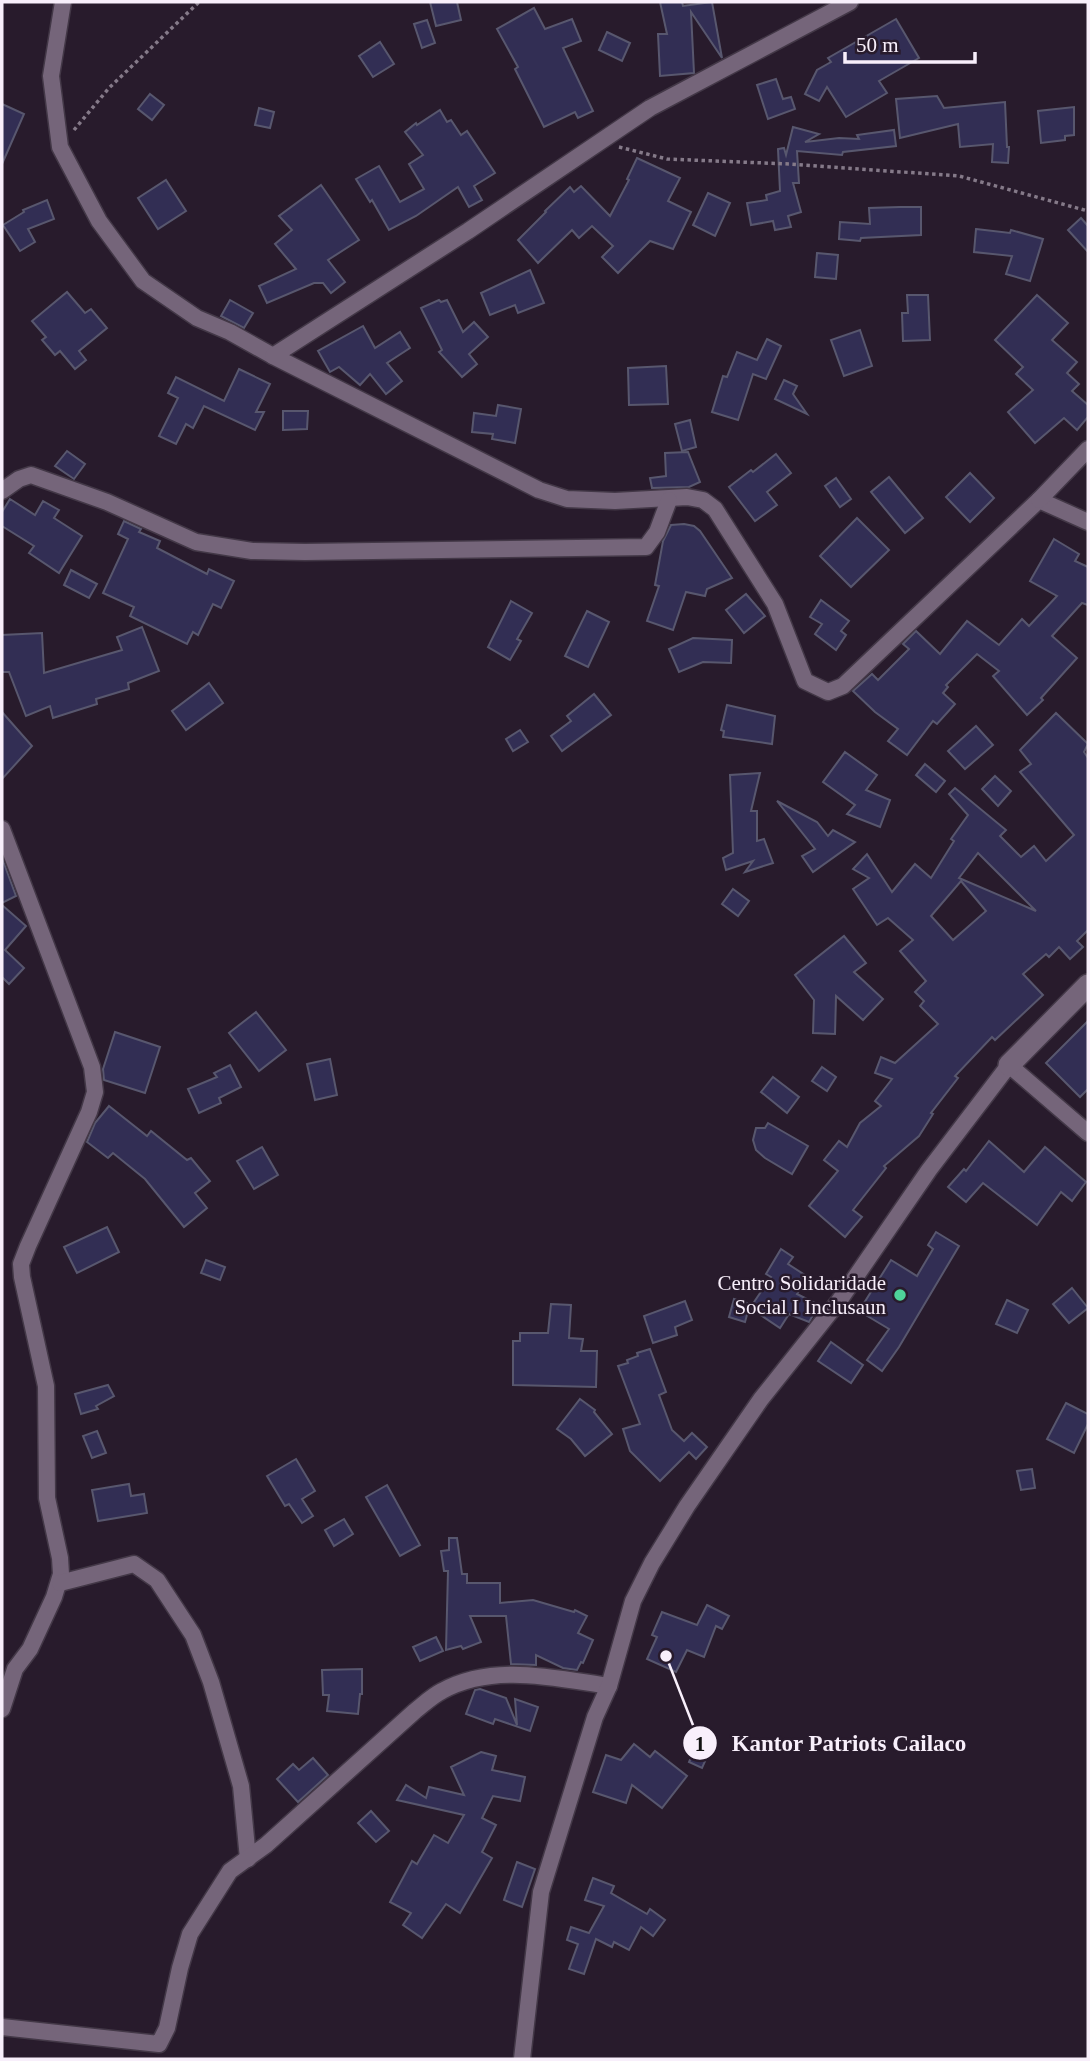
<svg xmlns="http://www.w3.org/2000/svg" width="1090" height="2061" font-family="'Times New Roman',serif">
  <rect width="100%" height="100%" fill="#281b2c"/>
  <g fill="#322e54" stroke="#58576e" stroke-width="2" fill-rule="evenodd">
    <polygon points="430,2 457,2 461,20 436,26"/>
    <polygon points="660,2 682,2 683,6 712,2 722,58 691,12 694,73 660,76 658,34 667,34"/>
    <polygon points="534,8 545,29 572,19 581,41 563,48 593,111 578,118 575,112 544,127 515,69 518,67 497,29"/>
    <polygon points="896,19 919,58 879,81 887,93 846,117 827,87 819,101 805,94 817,70 831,62 828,58"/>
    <polygon points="427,20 435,43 422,48 414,24"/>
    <polygon points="607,32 630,43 622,61 599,50"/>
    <polygon points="380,42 394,64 373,77 359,56"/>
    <polygon points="776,79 783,99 791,97 795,109 768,119 757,85"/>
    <polygon points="150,94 164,105 152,120 138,109"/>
    <polygon points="937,96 944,108 1005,102 1007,147 1009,147 1008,163 992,162 993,144 960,147 958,124 900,138 896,99"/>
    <polygon points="2,104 24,114 2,164"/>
    <polygon points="1074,107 1074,135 1065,136 1065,140 1041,143 1038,111"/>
    <polygon points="259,108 274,112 270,128 255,125"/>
    <polygon points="440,110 447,122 451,120 461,135 467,131 495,173 474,186 482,200 469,207 458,187 416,216 389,230 372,200 370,202 356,179 379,166 400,202 424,189 409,164 423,155 405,132 416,123 417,125"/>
    <polygon points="793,127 819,134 805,142 839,138 859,139 857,135 894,130 896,146 843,152 842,155 797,151 799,183 793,183 801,212 788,216 791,227 775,230 773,221 751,225 747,203 767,200 766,195 780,191 778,149 784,148 786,155"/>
    <polygon points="637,158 680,178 668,201 691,212 673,249 650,241 618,273 602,257 613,246 592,226 579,238 572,230 538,263 518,240 546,212 545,211 570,187 574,192 581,186 610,216 629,180 627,179"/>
    <polygon points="166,180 186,211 158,229 138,198"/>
    <polygon points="321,185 359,240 328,260 345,282 331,293 323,283 314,283 267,303 259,286 296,269 275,244 292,230 279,216"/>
    <polygon points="708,193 730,203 715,236 693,225"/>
    <polygon points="47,200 54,219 28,229 35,242 20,251 3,225 24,212 23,210"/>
    <polygon points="900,207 921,207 921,235 861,238 860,241 839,239 840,222 870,224 869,208"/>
    <polygon points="1081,218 1088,226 1088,252 1068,230"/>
    <polygon points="976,229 1010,233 1011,230 1043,239 1030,281 1006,274 1012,256 974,252"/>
    <polygon points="817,253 838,255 836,279 815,277"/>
    <polygon points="530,270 544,303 518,313 515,305 490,315 481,293"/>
    <polygon points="67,292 85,313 91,309 107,328 79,351 86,360 75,369 60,351 55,355 42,340 46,337 32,321"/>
    <polygon points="907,295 928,295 930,340 903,341 902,313 908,313"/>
    <polygon points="1037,295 1068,323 1052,340 1077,362 1067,373 1079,384 1072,391 1088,405 1088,417 1077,430 1064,418 1035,443 1008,412 1033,390 1016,374 1023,367 995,340"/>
    <polygon points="230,300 253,313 244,328 221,316"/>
    <polygon points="439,300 441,302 447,300 463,332 474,322 488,337 469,354 477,364 462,377 439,352 442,350 421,308"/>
    <polygon points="363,326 375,348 400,332 410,348 387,363 402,381 386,394 370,374 360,385 339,367 330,372 318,351"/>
    <polygon points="860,330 872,366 844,376 831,340"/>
    <polygon points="767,339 781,346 766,379 753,374 738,420 712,412 723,376 727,377 737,352 757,360"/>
    <polygon points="666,366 668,404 629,405 628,368"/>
    <polygon points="239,369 270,384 256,412 264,412 255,430 204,406 193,428 186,424 176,444 159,436 178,398 168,393 176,377 224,401"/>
    <polygon points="784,380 797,386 793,394 807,414 775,399"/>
    <polygon points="498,405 521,409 515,443 492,439 493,434 472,432 474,413 496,416"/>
    <polygon points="283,411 308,411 307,429 283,430"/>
    <polygon points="690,420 696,447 682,451 675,424"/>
    <polygon points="67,451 85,464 74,479 55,466"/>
    <polygon points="688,452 700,482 689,487 652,488 650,478 666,476 665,453"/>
    <polygon points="776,454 791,473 767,492 777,505 755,521 729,487 751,470 753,472"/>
    <polygon points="970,473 994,498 970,522 946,497"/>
    <polygon points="889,477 923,518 905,533 871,492"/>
    <polygon points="836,478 851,499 840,507 825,486"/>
    <polygon points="10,499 35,515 43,501 59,510 54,518 82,536 59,573 29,553 34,546 2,526 2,512"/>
    <polygon points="857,518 889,550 851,587 820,556"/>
    <polygon points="124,521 141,529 139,532 160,541 157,548 207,574 209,569 234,581 221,608 213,604 198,635 193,632 187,644 130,616 134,607 103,593 128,539 118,534"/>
    <polygon points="684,524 694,526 700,531 732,578 707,589 705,596 686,592 673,630 647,621 659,586 655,585 663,541 671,525"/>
    <polygon points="1054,539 1079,554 1075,561 1088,567 1088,605 1082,603 1052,636 1077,658 1041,698 1043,700 1027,715 993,676 999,671 977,654 946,685 948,687 943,693 955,704 937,724 933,721 907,755 888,741 898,729 875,712 853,691 872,674 878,680 909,649 903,644 916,631 940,654 967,621 999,645 1022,619 1029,626 1057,596 1030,581"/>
    <polygon points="71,570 97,584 89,598 64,585"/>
    <polygon points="746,594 765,616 744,633 726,610"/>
    <polygon points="821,600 849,621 841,631 846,635 836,650 815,634 822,624 810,617"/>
    <polygon points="511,601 532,613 517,639 521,641 510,660 488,647"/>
    <polygon points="587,611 609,622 588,667 565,656"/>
    <polygon points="142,627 159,671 128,683 129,689 96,699 97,704 78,710 53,718 50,706 26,716 9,672 2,672 2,635 42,633 44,673 122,650 117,637"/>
    <polygon points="693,638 732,640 731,663 703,662 679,672 669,649"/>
    <polygon points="209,683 223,703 186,730 172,711"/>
    <polygon points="594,694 611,715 562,751 551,736 571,721 567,716"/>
    <polygon points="727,705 775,716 772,744 723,737 724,731 721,730"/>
    <polygon points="2,712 32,746 2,779"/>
    <path d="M1056,713L1088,744L1084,752L1088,758V930L1077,941L1083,947L1070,959L1059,947L1049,957L1046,954L1023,974L1043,995L995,1040L992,1037L955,1076L958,1078L931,1113L933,1114L919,1136L884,1166L886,1168L853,1210L862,1217L845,1237L809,1206L838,1171L824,1160L839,1141L847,1147L860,1123L881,1106L875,1101L892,1079L875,1073L881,1057L895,1063L938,1024L920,1006L924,1001L915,992L926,981L900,951L913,940L888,918L877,925L853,889L869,878L853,869L867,854L892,892L915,864L931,878L954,841L951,839L968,815L949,794L955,788L1006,830L1000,836L1021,857L1034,846L1046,861L1074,835L1020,772L1031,764L1020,750ZM978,853L1036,911L959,878ZM961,881L986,911L953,940L931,916Z"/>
    <polygon points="976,726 993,745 965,769 948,751"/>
    <polygon points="520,730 528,742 513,751 506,739"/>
    <polygon points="845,752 877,775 866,790 890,800 880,827 847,814 855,805 823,782"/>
    <polygon points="925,764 945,781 936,792 916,775"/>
    <polygon points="760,773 751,811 757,811 757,841 764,839 773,863 745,872 753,861 726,870 723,858 733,853 730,775"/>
    <polygon points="995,776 1011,791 998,806 982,789"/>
    <polygon points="777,801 817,822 828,836 833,830 855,842 813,872 802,856 815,849"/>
    <polygon points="2,858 16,896 2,903"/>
    <polygon points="733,889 749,901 738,916 722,904"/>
    <polygon points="2,905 26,926 5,950 24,968 9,984 2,977"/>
    <polygon points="844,936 866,963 854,972 883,999 863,1020 836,996 835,1034 813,1033 814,1000 795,975"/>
    <polygon points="256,1012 286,1050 259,1071 229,1033"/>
    <polygon points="1088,1021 1088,1089 1080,1097 1046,1063"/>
    <polygon points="115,1032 160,1047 145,1093 104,1080 103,1069"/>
    <polygon points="330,1059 337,1095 315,1100 307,1064"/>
    <polygon points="230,1065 241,1087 219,1098 221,1103 199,1113 188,1089 217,1077 214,1073"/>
    <polygon points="822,1067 836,1077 827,1091 812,1081"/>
    <polygon points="773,1077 799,1097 787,1113 761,1092"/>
    <polygon points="109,1106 147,1136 151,1131 187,1160 191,1158 210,1181 195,1193 207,1208 184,1227 145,1179 113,1153 108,1158 87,1142 95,1123"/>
    <polygon points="768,1123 808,1146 792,1174 765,1158 756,1150 753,1140 756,1128 765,1128"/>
    <polygon points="989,1141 1024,1172 1045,1147 1086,1182 1072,1201 1061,1192 1037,1225 983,1183 966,1202 948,1187 964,1169 966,1171"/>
    <polygon points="262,1147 278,1175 254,1189 237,1161"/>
    <polygon points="107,1227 119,1252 77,1273 64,1247"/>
    <polygon points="936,1232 959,1246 899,1347 882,1371 867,1360 889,1329 859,1311 891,1260 917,1276 933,1249 928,1245"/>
    <polygon points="781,1249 793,1257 788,1264 808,1277 797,1294 819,1305 809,1322 789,1314 780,1328 750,1308 771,1277 766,1274"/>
    <polygon points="206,1260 225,1267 220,1280 201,1273"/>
    <polygon points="1072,1288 1088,1308 1069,1323 1053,1304"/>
    <polygon points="734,1299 750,1304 745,1322 729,1317"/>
    <polygon points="1007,1300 1028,1310 1017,1333 996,1324"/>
    <polygon points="685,1301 692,1320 675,1327 677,1335 653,1343 644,1316"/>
    <polygon points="551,1304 571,1305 569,1338 583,1339 581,1351 597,1351 596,1387 513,1385 513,1341 520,1341 520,1333 548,1333"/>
    <polygon points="831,1342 863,1365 851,1383 818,1361"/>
    <polygon points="650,1349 666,1392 659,1395 672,1430 684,1441 692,1433 707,1447 696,1459 689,1452 660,1481 630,1451 623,1429 640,1424 618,1366 628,1363 627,1360 638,1356 637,1353"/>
    <polygon points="108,1385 114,1396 96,1406 98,1409 81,1414 75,1394"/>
    <polygon points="580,1399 595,1410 594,1412 612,1434 585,1456 571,1439 557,1429"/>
    <polygon points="1066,1403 1088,1414 1088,1424 1074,1453 1047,1439"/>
    <polygon points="97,1431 106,1453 92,1458 83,1436"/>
    <polygon points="296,1459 315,1491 302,1499 313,1516 302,1523 289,1504 285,1506 267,1476"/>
    <polygon points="1032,1469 1035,1488 1021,1490 1017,1471"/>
    <polygon points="129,1484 131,1496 144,1494 147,1513 98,1521 92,1490"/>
    <polygon points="387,1485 420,1545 400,1556 366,1497"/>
    <polygon points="344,1519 353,1534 334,1546 325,1530"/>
    <polygon points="449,1538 457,1538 462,1574 467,1574 467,1583 500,1583 500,1603 533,1600 574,1612 575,1610 587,1616 578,1633 593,1640 583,1663 581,1662 577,1670 563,1668 536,1655 536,1665 511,1664 506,1616 470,1616 481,1642 463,1649 461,1646 446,1650 448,1571 444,1571 441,1551 449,1550"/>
    <polygon points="707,1605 729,1616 722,1629 716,1626 704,1657 687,1650 676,1672 647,1659 657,1637 652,1635 662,1612 697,1625"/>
    <polygon points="436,1637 443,1651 420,1661 413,1647"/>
    <polygon points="362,1669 362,1694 360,1694 358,1714 327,1711 329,1695 323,1695 322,1670"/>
    <polygon points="480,1689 506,1698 517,1725 515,1699 538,1707 530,1731 495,1719 493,1724 466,1714 475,1690"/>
    <polygon points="634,1744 650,1757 655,1751 687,1776 662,1808 632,1785 626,1803 593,1792 606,1755 621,1760"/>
    <polygon points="697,1744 710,1750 702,1768 689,1762"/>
    <polygon points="481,1752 496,1756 492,1770 525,1777 520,1801 493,1796 482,1818 496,1825 482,1852 492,1858 460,1913 446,1904 422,1938 403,1925 411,1913 390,1902 412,1861 417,1864 434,1835 448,1843 464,1815 397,1800 406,1785 426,1798 429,1787 464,1795 451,1767"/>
    <polygon points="313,1758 328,1775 298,1802 277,1779 293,1764 299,1770"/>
    <polygon points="371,1811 389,1831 376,1842 358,1823"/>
    <polygon points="517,1862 535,1869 522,1907 504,1900"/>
    <polygon points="593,1878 614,1886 611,1893 647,1914 650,1909 665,1920 653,1936 641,1927 629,1950 614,1942 612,1947 596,1939 584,1974 569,1969 578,1944 567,1940 571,1927 589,1933 604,1906 585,1900"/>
  </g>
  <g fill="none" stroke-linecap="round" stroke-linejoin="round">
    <defs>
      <g id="street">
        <polyline points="63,2 51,76 60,147 99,221 143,281 197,318 230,332 273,356"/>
        <polyline points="850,2 650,108 468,231 273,356 539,490 567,499 615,501 687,497 703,500 715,509 775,604 805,681 828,692 843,686 1039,500 1088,522"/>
        <polyline points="2,491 19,479 31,475 107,502 196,542 252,551 305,552 646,547 657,532 669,500"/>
        <polyline points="1039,500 1088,449"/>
        <polyline points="2,829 92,1067 95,1092 89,1112 28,1246 21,1264 22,1277 46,1386 47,1498 60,1558 61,1574 54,1597 30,1649 15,1669 2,1709"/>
        <polyline points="60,1583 134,1564 157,1580 193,1635 211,1682 241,1786 248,1859"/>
        <path d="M2,2027L159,2044L167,2028L180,1968L190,1934L230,1871L266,1845L415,1711C424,1704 432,1696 442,1691C493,1663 554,1678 609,1686"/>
        <polyline points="522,2059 541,1892 595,1717 609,1686 633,1601 652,1563 687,1506 761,1399 839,1301 929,1170 1009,1065 1088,1133"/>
      </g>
      <polyline id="secondary" points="1009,1065 1088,985"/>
    </defs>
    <use href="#street" stroke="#433847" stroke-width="19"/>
    <use href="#secondary" stroke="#433847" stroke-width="24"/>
    <g stroke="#857a89" stroke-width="3.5" stroke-dasharray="3.5 3.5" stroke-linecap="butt">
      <polyline points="74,130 109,88 199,2"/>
      <polyline points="619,147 667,159 789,164 959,176 1088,211"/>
    </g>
    <use href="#street" stroke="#75657a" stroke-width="16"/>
    <use href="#secondary" stroke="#75657a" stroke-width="21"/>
  </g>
  <circle fill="#4ed39a" stroke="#281b2c" stroke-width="2.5" cx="900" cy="1295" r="7"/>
  <g text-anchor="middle" stroke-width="5" stroke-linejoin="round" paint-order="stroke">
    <g font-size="21" fill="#f8effb" stroke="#281b2c" text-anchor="end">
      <text x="886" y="1290">Centro Solidaridade<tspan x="886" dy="24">Social I Inclusaun</tspan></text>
    </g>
  </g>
  <path fill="none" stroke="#f8effb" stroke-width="2.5" d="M666 1656L700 1743"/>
  <g fill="#f8effb" stroke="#281b2c" stroke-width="2.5">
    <circle cx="666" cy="1656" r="7"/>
    <circle cx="700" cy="1743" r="18"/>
  </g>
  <g font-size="21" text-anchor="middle" font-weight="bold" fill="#111">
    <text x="700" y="1751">1</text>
  </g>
  <g font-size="23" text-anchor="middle" font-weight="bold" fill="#f8effb" stroke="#281b2c" stroke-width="5" stroke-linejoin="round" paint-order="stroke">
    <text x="849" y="1751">Kantor Patriots Cailaco</text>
  </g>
  <rect width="1090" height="2061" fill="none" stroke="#f8effb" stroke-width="7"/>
  <path d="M845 52v10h130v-10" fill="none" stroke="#f8effb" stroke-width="3.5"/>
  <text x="856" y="52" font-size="21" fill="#f8effb" stroke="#281b2c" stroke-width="5" paint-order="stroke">50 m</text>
</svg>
